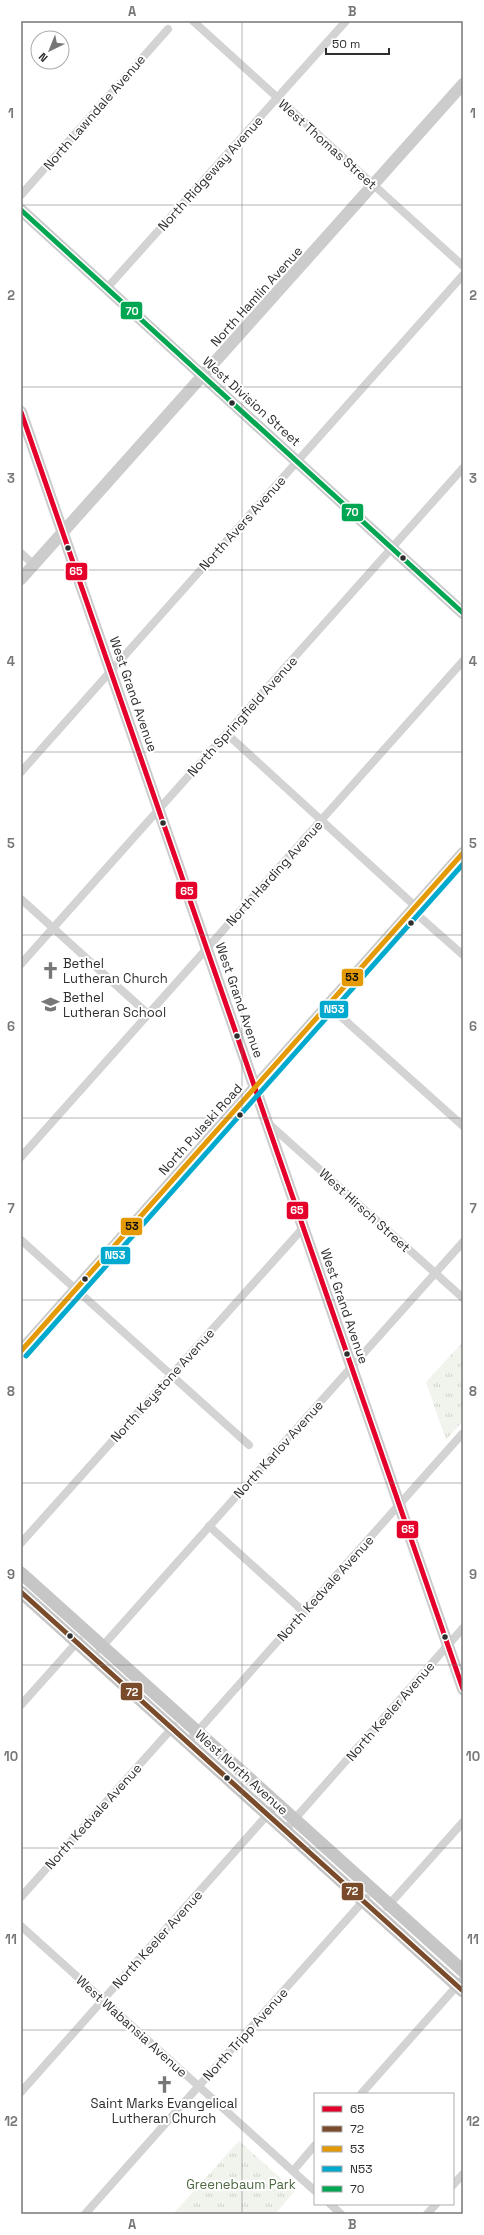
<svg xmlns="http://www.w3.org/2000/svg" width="484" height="2235" font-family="'Space Grotesk',sans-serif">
  <defs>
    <pattern id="park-tufts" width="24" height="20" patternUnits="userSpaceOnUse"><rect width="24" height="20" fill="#f0f4ec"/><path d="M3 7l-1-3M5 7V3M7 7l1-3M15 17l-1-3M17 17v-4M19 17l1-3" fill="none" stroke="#ced2cb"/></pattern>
  </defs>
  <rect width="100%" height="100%" fill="#fff"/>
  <g fill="url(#park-tufts)">
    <polygon points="463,1342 463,1421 446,1440 426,1382"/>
    <polygon points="239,2141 295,2191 275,2214 173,2214"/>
  </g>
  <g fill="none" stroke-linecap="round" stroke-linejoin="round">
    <g stroke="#d3d3d3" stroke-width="8">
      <polyline points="193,21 463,266"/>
      <polyline points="21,195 168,29"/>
      <polyline points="107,288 346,21"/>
      <polyline points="21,553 34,565"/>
      <polyline points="227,734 415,906"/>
      <polyline points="21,772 463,275"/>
      <polyline points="21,899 148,1014"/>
      <polyline points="412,910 463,955"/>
      <polyline points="21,964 463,468"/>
      <polyline points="328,1005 463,1126"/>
      <polyline points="269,1124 463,1298"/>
      <polyline points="21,1157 463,661"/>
      <polyline points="21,1240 249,1445"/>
      <polyline points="209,1526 304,1612"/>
      <polyline points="21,1543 304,1227"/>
      <polyline points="100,1649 463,1242"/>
      <polyline points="21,1705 79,1640"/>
      <polyline points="188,1742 462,1434"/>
      <polyline points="285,1830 463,1628"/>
      <polyline points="21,1897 174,1726"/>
      <polyline points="387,1907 463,1822"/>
      <polyline points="21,1926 315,2191"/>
      <polyline points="21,2092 277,1804"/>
      <polyline points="361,2094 463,1979"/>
      <polyline points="293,2171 315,2145"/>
      <polyline points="453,2185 463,2174"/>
      <polyline points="330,2204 341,2214"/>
      <polyline points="85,2214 366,1898"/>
      <polyline points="427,2214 436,2204"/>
    </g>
    <g stroke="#ccc" stroke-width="12">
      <polyline points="21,210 463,613"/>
      <polyline points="21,412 463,1689"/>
      <polyline points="21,579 463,84"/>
      <polyline points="21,1351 463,853"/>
    </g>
    <g stroke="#c6c6c6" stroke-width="13">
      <polyline points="21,1573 463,1971"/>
      <polyline points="21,1592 463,1991"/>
    </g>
    <defs>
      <polyline id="bus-1" points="21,412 463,1689"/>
      <polyline id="bus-2" points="21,1592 463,1991"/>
      <polyline id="bus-3" points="21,1351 463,853"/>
      <polyline id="bus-4" points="26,1356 463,864"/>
      <polyline id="bus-5" points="21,210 463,613"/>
    </defs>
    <use href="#bus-1" stroke="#fff" stroke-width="8"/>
    <use href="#bus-2" stroke="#fff" stroke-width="8"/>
    <use href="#bus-3" stroke="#fff" stroke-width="8"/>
    <use href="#bus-4" stroke="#fff" stroke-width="8"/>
    <use href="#bus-5" stroke="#fff" stroke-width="8"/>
    <use href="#bus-1" stroke="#e4002b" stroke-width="5"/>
    <use href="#bus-2" stroke="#7a4b2a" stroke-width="5"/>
    <use href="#bus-3" stroke="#e39a05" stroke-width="5"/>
    <use href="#bus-4" stroke="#00a9ce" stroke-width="5"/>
    <use href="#bus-5" stroke="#00a651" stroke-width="5"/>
  </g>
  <path fill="none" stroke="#777" stroke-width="1" stroke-opacity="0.55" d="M242,21V2214M21,205H463M21,387H463M21,570H463M21,752H463M21,935H463M21,1118H463M21,1300H463M21,1483H463M21,1665H463M21,1848H463M21,2030H463"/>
  <defs>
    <symbol id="church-bare" viewBox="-9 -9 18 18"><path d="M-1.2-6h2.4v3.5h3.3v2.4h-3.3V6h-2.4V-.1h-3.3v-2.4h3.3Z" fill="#777" stroke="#fff" stroke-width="2.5" paint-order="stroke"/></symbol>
    <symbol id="school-bare" viewBox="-9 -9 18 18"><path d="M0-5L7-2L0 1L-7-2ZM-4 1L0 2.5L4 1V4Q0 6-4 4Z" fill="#777" stroke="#fff" stroke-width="2.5" paint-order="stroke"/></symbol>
  </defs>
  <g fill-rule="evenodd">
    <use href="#church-bare" x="38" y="958" width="25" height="25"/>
    <use href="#school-bare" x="38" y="992" width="25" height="25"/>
    <use href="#church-bare" x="152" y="2072" width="25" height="25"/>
  </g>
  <g fill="#2e2e2e" stroke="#fff" stroke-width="1.5">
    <circle cx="232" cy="403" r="3.5"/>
    <circle cx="68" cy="548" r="3.5"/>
    <circle cx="403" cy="558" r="3.5"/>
    <circle cx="163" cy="823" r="3.5"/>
    <circle cx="411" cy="923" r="3.5"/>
    <circle cx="237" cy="1036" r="3.5"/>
    <circle cx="240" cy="1115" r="3.5"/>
    <circle cx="85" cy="1279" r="3.5"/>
    <circle cx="347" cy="1354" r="3.5"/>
    <circle cx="70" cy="1636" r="3.5"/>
    <circle cx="445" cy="1637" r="3.5"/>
    <circle cx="227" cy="1778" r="3.5"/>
  </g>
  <g text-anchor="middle" stroke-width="4" stroke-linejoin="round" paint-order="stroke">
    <g font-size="13" fill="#2e2e2e" stroke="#fff">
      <text transform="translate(94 112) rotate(-49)" y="5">North Lawndale Avenue</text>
      <text transform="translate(328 144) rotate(42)" y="5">West Thomas Street</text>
      <text transform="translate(210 173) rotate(-48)" y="5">North Ridgeway Avenue</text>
      <text transform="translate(256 296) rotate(-48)" y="5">North Hamlin Avenue</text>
      <text transform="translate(252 401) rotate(42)" y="5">West Division Street</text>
      <text transform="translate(242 523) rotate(-48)" y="5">North Avers Avenue</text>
      <text transform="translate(134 694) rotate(71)" y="5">West Grand Avenue</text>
      <text transform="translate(242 716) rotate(-48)" y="5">North Springfield Avenue</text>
      <text transform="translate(274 873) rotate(-48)" y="5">North Harding Avenue</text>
      <text transform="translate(240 1000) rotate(71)" y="5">West Grand Avenue</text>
      <text transform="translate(200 1129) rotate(-48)" y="5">North Pulaski Road</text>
      <text transform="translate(365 1210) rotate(42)" y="5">West Hirsch Street</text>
      <text transform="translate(345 1306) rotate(71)" y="5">West Grand Avenue</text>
      <text transform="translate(162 1385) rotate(-48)" y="5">North Keystone Avenue</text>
      <text transform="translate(278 1449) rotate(-48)" y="5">North Karlov Avenue</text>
      <text transform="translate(325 1588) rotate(-48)" y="5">North Kedvale Avenue</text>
      <text transform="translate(390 1711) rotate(-49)" y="5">North Keeler Avenue</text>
      <text transform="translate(242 1772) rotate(42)" y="5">West North Avenue</text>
      <text transform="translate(93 1816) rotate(-48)" y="5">North Kedvale Avenue</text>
      <text transform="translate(157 1939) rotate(-48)" y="5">North Keeler Avenue</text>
      <text transform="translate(132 2026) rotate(42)" y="5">West Wabansia Avenue</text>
      <text transform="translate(245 2034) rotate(-48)" y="5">North Tripp Avenue</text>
    </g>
    <g font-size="13" fill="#2e2e2e" stroke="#fff" text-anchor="start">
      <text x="63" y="968">Bethel<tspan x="63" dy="15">Lutheran Church</tspan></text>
      <text x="63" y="1002">Bethel<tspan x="63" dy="15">Lutheran School</tspan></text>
      <text x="164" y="2108" text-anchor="middle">Saint Marks Evangelical<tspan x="164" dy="15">Lutheran Church</tspan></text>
    </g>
    <g font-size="13" fill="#4d673f" stroke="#fff">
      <text x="241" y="2189">Greenebaum Park</text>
    </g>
  </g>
  <g stroke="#fff" stroke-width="1.5">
    <rect x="120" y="301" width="23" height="19" rx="4" fill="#00a651"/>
    <rect x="341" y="503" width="23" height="19" rx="4" fill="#00a651"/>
    <rect x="65" y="562" width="23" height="19" rx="4" fill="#e4002b"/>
    <rect x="175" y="881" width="23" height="19" rx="4" fill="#e4002b"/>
    <rect x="341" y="968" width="23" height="19" rx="4" fill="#e39a05"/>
    <rect x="319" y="1000" width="30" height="19" rx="4" fill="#00a9ce"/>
    <rect x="286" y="1201" width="23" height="19" rx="4" fill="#e4002b"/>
    <rect x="120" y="1217" width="23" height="19" rx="4" fill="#e39a05"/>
    <rect x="100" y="1246" width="31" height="19" rx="4" fill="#00a9ce"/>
    <rect x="396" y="1520" width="23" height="19" rx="4" fill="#e4002b"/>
    <rect x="120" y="1682" width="23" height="19" rx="4" fill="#7a4b2a"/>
    <rect x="341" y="1882" width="23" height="19" rx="4" fill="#7a4b2a"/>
  </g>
  <g font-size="11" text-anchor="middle" font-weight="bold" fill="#fff">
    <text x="132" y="315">70</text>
    <text x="352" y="516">70</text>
    <text x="76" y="575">65</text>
    <text x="187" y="895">65</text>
    <text x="334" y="1013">N53</text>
    <text x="297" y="1214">65</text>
    <text x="115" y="1259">N53</text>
    <text x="408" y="1533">65</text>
    <text x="132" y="1696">72</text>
    <text x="352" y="1895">72</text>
  </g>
  <g font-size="11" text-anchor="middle" font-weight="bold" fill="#111">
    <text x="352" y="981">53</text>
    <text x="132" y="1230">53</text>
  </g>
  <rect width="484" height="2235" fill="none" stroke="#ffffff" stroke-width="44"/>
  <rect x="314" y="2093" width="140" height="112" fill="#ffffff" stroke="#ababab"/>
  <rect x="322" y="2106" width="20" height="6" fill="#e4002b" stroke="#ababab"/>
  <text x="350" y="2113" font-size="12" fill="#2e2e2e">65</text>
  <rect x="322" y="2126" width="20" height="6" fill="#7a4b2a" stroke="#ababab"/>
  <text x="350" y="2133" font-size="12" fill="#2e2e2e">72</text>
  <rect x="322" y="2146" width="20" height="6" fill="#e39a05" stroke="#ababab"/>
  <text x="350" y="2153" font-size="12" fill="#2e2e2e">53</text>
  <rect x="322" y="2166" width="20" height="6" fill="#00a9ce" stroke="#ababab"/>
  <text x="350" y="2173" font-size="12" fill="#2e2e2e">N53</text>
  <rect x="322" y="2186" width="20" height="6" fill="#00a651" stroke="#ababab"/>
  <text x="350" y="2193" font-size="12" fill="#2e2e2e">70</text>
  <g transform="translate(50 50) rotate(223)"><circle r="19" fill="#ffffff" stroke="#ababab"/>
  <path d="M0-3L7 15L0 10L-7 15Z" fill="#777777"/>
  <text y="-6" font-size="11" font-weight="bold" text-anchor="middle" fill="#2e2e2e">N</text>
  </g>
  <path d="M326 48v6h63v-6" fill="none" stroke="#2e2e2e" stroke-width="2"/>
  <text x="332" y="48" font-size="12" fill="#2e2e2e" stroke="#ffffff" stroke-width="3" paint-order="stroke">50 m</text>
  <rect x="22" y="22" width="440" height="2191" fill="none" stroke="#777" stroke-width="1.5"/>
  <g font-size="13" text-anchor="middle" font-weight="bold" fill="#777">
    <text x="132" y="16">A</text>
    <text x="352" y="16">B</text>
    <text x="11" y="118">1</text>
    <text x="473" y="118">1</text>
    <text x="11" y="300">2</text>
    <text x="473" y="300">2</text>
    <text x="11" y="483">3</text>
    <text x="473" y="483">3</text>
    <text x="11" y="666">4</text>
    <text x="473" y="666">4</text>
    <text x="11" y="848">5</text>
    <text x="473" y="848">5</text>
    <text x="11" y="1031">6</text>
    <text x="473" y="1031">6</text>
    <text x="11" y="1213">7</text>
    <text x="473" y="1213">7</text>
    <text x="11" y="1396">8</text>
    <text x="473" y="1396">8</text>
    <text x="11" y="1579">9</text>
    <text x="473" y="1579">9</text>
    <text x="11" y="1761">10</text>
    <text x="473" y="1761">10</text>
    <text x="11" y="1944">11</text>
    <text x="473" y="1944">11</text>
    <text x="11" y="2126">12</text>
    <text x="473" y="2126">12</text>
    <text x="132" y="2229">A</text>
    <text x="352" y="2229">B</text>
  </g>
</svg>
